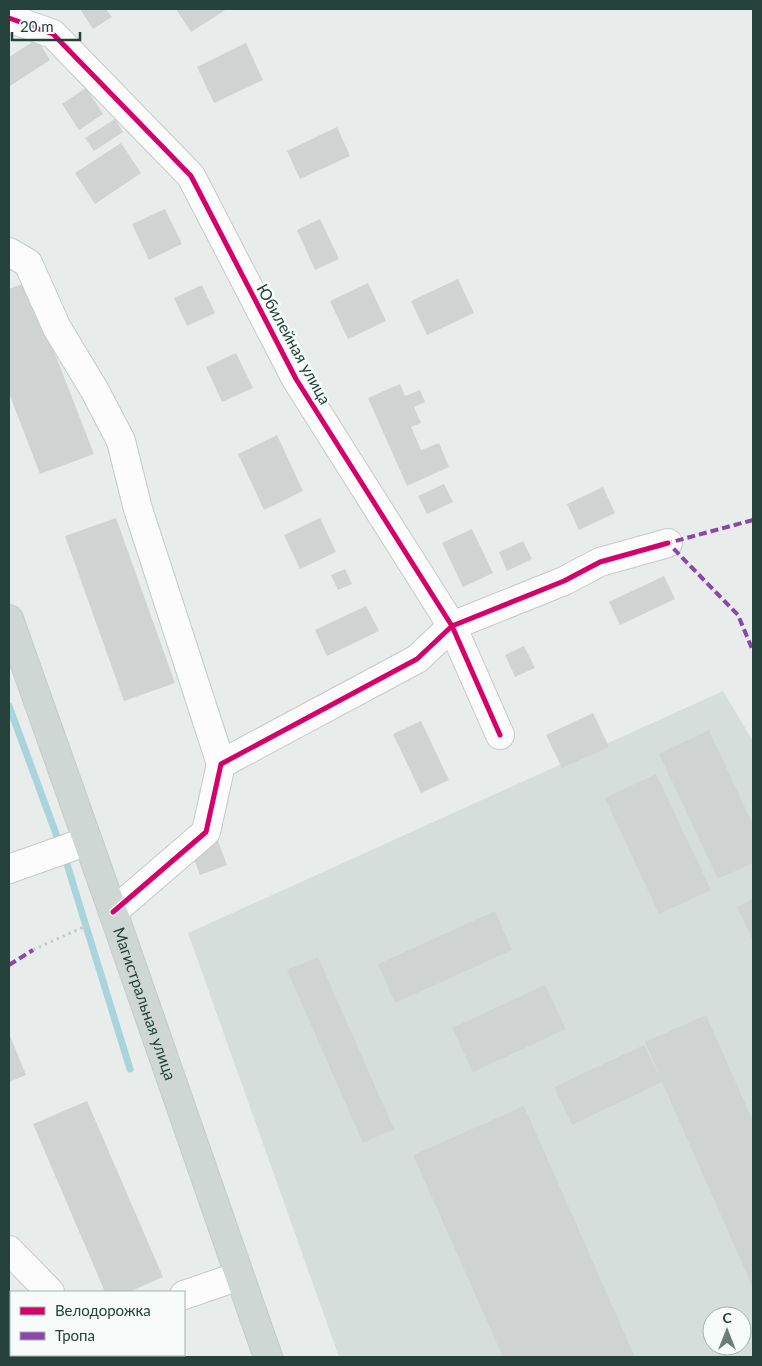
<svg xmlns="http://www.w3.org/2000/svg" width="762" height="1366" font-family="Lato,sans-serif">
  <rect width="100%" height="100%" fill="#e8edeb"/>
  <path fill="#d6dedb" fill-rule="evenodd" d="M723,691L753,741V1357H339L188,933ZM712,1316H742V1346H712Z"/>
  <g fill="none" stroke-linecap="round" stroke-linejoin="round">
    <g stroke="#a9d4db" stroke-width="7">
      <polyline points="9,706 59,842"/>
      <polyline points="66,861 130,1069"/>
    </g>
  </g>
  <g fill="#cfd4d2">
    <polygon points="80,9 106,9 112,17 93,29"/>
    <polygon points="176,9 227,9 191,32"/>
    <polygon points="37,39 50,60 10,86 9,84 9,57"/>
    <polygon points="246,43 263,80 214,103 197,67"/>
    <polygon points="86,88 103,114 79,130 62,104"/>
    <polygon points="115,119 123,132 94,151 85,138"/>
    <polygon points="337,127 350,156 300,179 287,151"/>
    <polygon points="121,143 141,173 95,204 75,173"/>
    <polygon points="165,209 182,244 149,260 132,224"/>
    <polygon points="320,219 339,259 315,270 297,230"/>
    <polygon points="458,279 474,313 427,335 411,301"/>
    <polygon points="27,282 94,454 40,474 9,393 9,289"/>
    <polygon points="368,283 386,321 348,339 330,301"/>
    <polygon points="202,285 215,313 187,326 174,298"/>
    <polygon points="236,353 253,388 222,402 206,367"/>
    <polygon points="400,384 405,396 420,390 425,402 414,407 421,423 411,427 421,450 439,443 449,467 407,486 368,398"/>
    <polygon points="277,435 303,491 264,510 238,454"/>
    <polygon points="444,484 453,502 427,514 418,496"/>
    <polygon points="603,487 615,513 579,530 567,504"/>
    <polygon points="116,518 175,683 124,701 65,536"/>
    <polygon points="320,518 336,552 300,569 284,535"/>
    <polygon points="472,529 493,573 463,587 442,543"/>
    <polygon points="523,541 532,559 507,571 499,552"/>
    <polygon points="345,569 352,584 338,590 331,575"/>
    <polygon points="664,576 675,599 620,625 609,602"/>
    <polygon points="366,606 379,631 327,656 315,630"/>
    <polygon points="524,646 535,668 515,677 505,655"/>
    <polygon points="593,713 609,747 562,768 546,735"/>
    <polygon points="421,721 449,780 421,793 393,734"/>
    <polygon points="709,730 753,825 753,863 718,879 659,754"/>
    <polygon points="656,774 711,890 659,914 605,798"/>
    <polygon points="218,841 227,865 200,875 191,851"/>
    <polygon points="753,899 753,941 737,907"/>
    <polygon points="495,911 512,950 395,1003 378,964"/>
    <polygon points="318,957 394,1129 363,1143 287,970"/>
    <polygon points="545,985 566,1029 473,1072 452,1028"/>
    <polygon points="706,1015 753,1121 753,1288 662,1082 572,1125 554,1087 644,1045 661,1079 645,1042"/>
    <polygon points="9,1033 26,1075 9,1082"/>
    <polygon points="87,1101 163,1277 129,1292 105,1292 33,1124"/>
    <polygon points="524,1106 635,1357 503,1357 413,1155"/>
  </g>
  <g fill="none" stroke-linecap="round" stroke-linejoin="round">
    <defs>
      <g id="minor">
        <polyline points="9,18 53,34 191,176 296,379 452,626 500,735"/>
        <polyline points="9,252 28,263 57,328 95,391 121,441 138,509 221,764"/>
        <polyline points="9,869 88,841"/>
        <polyline points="113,912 206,832 221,764 417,659 452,626 564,581 600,562 668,543"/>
        <polyline points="9,1250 50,1292"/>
        <polyline points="184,1295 239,1276"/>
      </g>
      <g id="major">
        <path id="s1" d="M9,619L113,912L268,1357"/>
      </g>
    </defs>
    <use href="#minor" stroke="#c5cac8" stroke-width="30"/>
    <use href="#major" stroke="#c3ccc9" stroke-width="30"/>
    <polyline stroke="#c3ccca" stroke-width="3" stroke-dasharray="2.5 4" stroke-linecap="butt" points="33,950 92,923"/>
    <use href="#minor" stroke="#fcfcfc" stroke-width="28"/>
    <use href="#major" stroke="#cfd7d5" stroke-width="28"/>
    <g stroke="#8e44ad" stroke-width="4" stroke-dasharray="8 4" stroke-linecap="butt">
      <polyline points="753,520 668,543 738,615 753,651"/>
      <polyline points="9,965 33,950"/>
    </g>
    <defs>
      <g id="cycleway">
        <polyline points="9,18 53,34 191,176 296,379 452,626 500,735"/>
        <polyline points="113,912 206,832 221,764 417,659 452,626 564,581 600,562 668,543"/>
      </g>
    </defs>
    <use href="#cycleway" stroke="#f7fbf9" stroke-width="8"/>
    <use href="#cycleway" stroke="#d6006c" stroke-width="5"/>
  </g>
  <g text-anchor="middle" stroke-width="5" stroke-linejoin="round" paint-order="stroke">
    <g font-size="16" fill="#24423a" stroke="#f7fbf9">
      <text transform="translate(294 344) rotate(61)" y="6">Юбилейная улица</text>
      <text dy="6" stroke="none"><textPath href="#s1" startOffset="408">Магистральная улица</textPath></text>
    </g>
  </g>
  <rect width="762" height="1366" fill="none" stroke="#24423a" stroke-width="20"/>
  <rect x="10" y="1291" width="175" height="65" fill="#f7fbf9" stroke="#a3b1ad"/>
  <rect x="20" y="1307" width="25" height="8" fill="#d6006c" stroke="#a3b1ad"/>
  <text x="55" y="1316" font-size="15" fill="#24423a">Велодорожка</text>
  <rect x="20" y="1332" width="25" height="8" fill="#8e44ad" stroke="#a3b1ad"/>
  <text x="55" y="1341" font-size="15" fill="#24423a">Тропа</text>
  <g transform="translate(727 1331)"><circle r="24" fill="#f7fbf9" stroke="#a3b1ad"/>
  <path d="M0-4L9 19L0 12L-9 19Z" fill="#697e78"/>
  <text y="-8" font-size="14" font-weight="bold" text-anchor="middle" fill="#24423a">С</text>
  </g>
  <path d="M12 32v8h68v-8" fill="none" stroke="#24423a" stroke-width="2.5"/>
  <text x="20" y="32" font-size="15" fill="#24423a" stroke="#f7fbf9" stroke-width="4" paint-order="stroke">20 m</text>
</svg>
